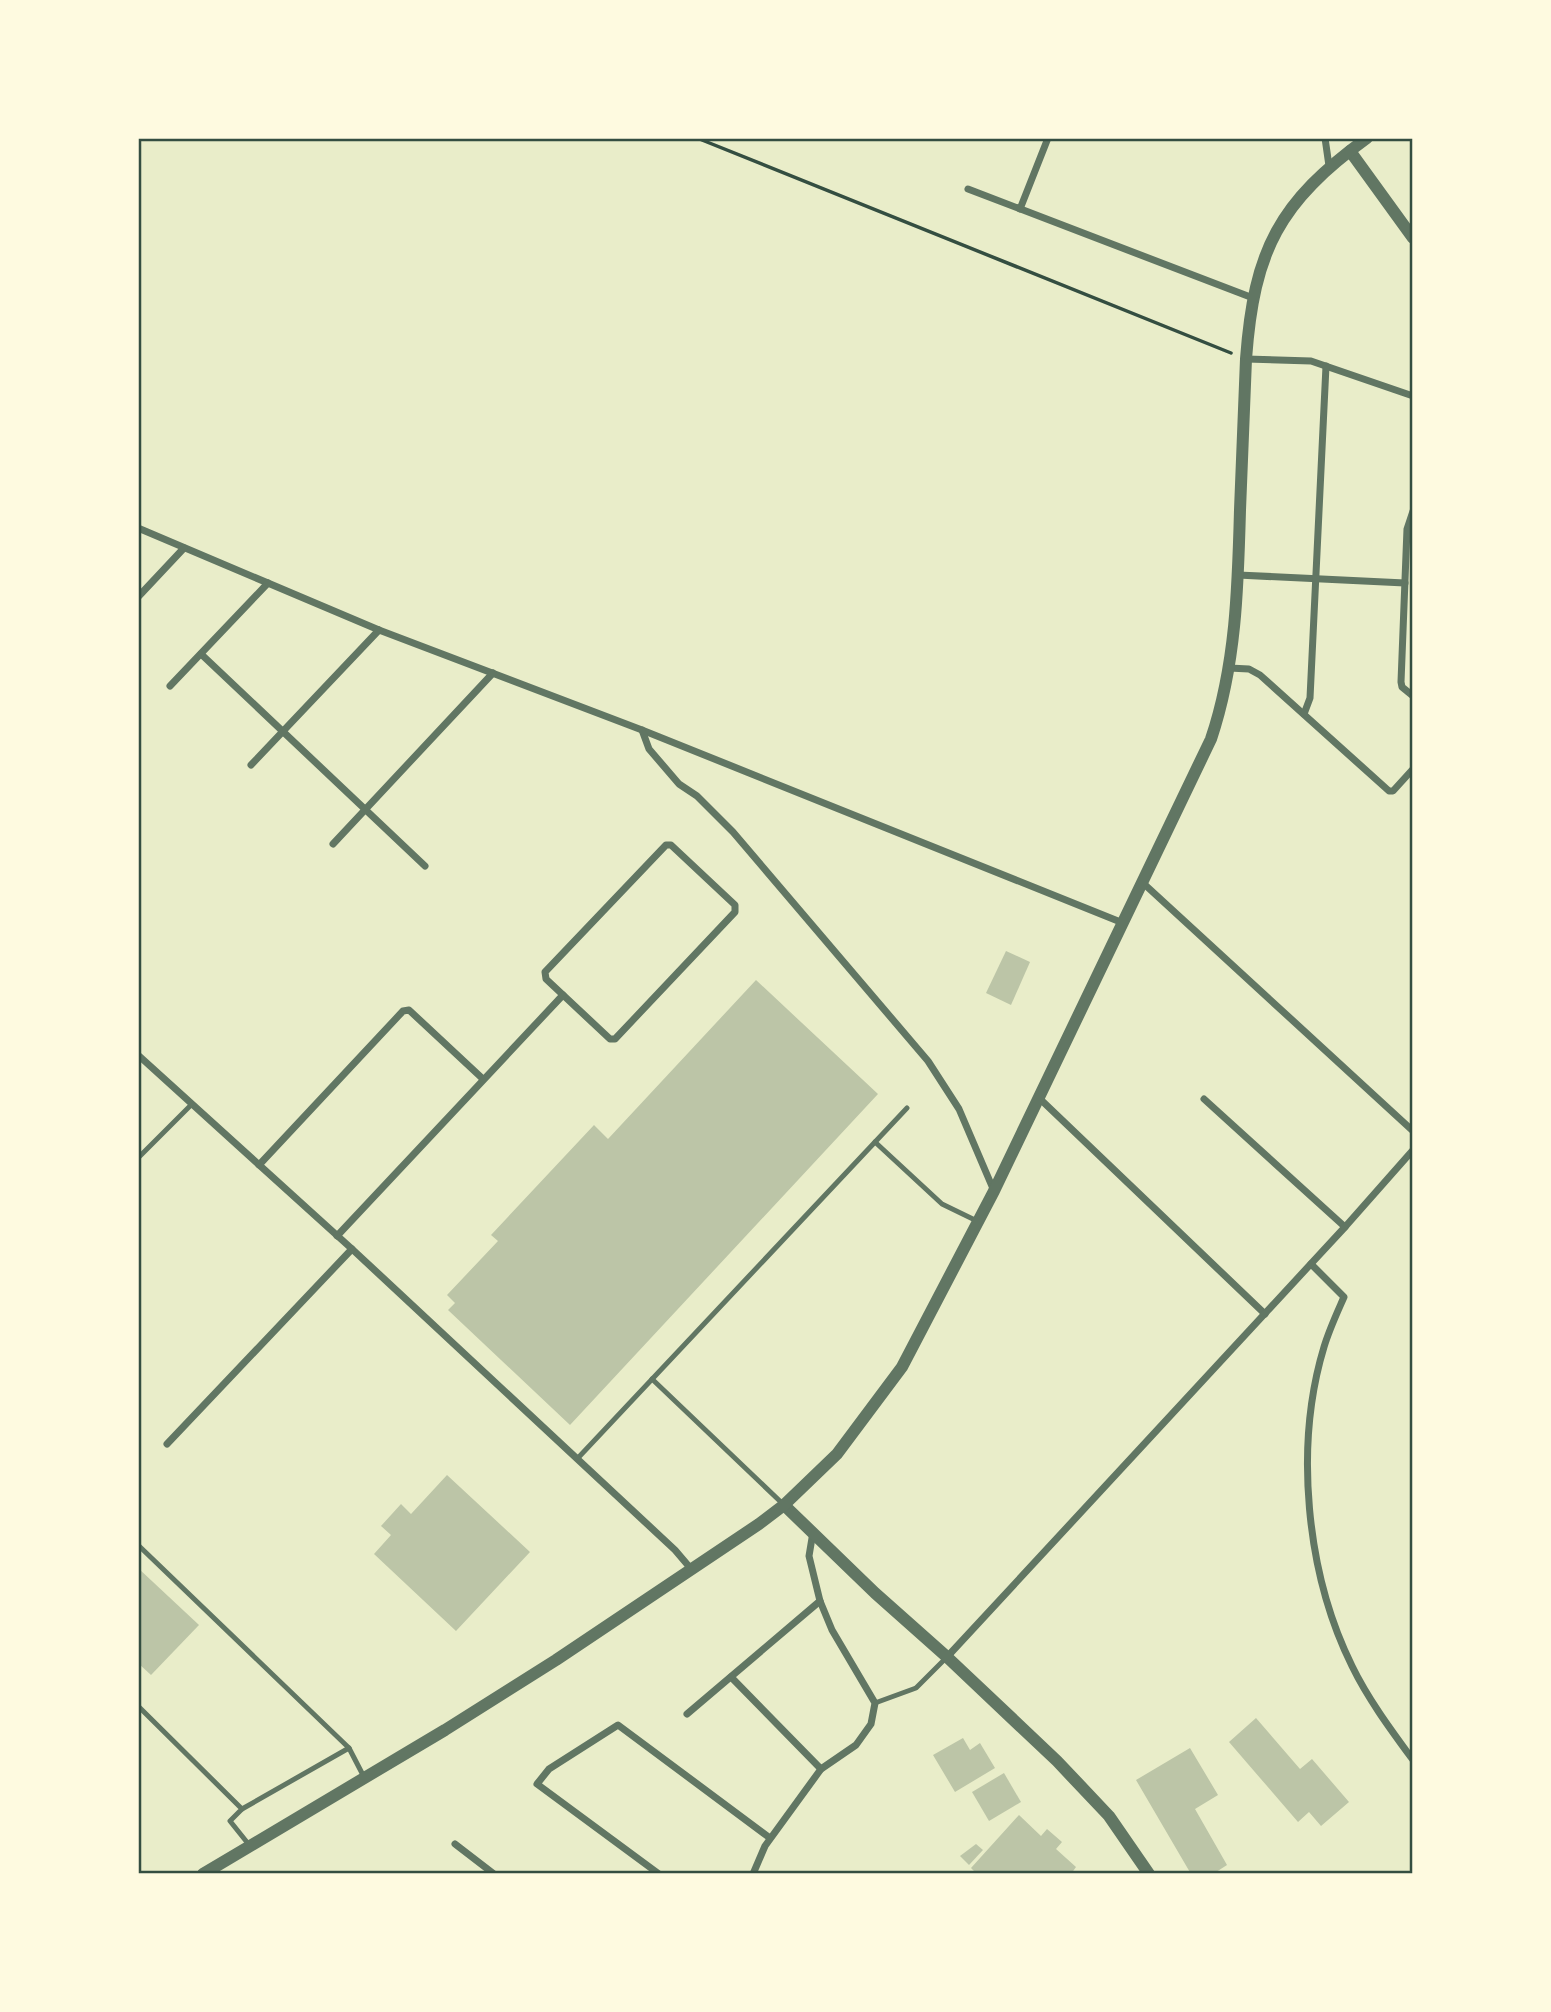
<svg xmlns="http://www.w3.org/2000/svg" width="1551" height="2012" font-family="Quicksand,sans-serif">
  <rect width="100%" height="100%" fill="#e9edc9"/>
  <g fill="#bcc5a7">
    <polygon points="1006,951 1030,962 1011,1005 986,993"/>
    <polygon points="756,980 878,1094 570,1425 448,1310 455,1303 447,1295 498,1241 491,1235 594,1125 608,1139"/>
    <polygon points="447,1475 530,1552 456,1631 374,1554 391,1535 381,1526 401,1504 411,1514"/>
    <polygon points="138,1568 199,1625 151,1675 138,1663"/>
    <polygon points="1256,1718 1300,1769 1312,1759 1349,1802 1321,1826 1309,1812 1298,1822 1229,1742"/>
    <polygon points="963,1738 970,1750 980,1743 995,1768 955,1792 933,1755"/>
    <polygon points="1190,1748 1218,1795 1195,1809 1227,1865 1213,1874 1191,1874 1136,1780"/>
    <polygon points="1004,1773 1021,1802 989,1821 972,1792"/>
    <polygon points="1019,1815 1041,1836 1047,1829 1062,1842 1056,1849 1076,1867 1071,1874 977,1874 971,1868"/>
    <polygon points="976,1844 983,1850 969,1865 960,1856"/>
  </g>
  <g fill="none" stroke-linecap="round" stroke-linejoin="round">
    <polyline stroke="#344e41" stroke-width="3.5" points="697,138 1231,353"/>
    <g stroke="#617663" stroke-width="5">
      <polyline points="875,1142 942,1204 977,1221"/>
      <polyline points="138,1158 191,1105"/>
      <polyline points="652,1379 784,1505"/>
      <polyline points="577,1459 907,1108"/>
      <polyline points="138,1545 349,1748"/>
      <polyline points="875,1703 916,1688 947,1657"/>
      <polyline points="138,1706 242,1809 230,1821 250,1846"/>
      <polyline points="242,1809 349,1748 364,1777"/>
    </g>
    <g stroke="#617663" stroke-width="7">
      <polyline points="1325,138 1329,166"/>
      <polyline points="968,189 1253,298"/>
      <polyline points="1020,209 1048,138"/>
      <polyline points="1246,359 1311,361 1413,396"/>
      <polyline points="1413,511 1407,529 1401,682 1402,687 1413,696"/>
      <polyline points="138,528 379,630 642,730 1123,923"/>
      <polyline points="1238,575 1405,583"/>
      <polyline points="138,597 184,548"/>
      <polyline points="201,654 425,866"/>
      <polyline points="1229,668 1249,669 1260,675 1389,791 1393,791 1413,769"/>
      <polyline points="170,686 268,583"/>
      <polyline points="1304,714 1310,698 1326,366"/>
      <polyline points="642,730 649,749 679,784 697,796 733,832 928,1061 959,1109 994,1191"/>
      <polyline points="251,765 379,630"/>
      <polyline points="333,844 493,673"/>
      <polygon points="666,845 671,845 735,905 735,912 615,1039 610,1039 546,979 545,972"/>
      <polyline points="1143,883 1413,1131"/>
      <polyline points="138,1055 352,1249 675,1550 692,1570"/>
      <polyline points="1038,1097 1265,1314"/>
      <polyline points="1204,1099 1345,1227"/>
      <polyline points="259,1165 403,1011 409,1010 483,1079"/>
      <polyline points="337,1236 563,995"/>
      <path d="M1311,1264L1344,1297C1337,1313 1329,1330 1324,1347C1294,1446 1306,1573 1352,1666C1368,1699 1391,1730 1413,1760"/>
      <polyline points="167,1444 352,1249"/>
      <polyline points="947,1657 1345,1227 1413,1150"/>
      <polyline points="731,1677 821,1769"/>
      <polyline points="687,1714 820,1601"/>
      <polyline points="455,1844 494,1874"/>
      <polyline points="659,1874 537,1784 549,1769 618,1725 770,1838"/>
      <polyline points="753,1874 765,1846 821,1769 856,1745 871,1724 875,1703 832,1630 820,1601 809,1556 813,1532"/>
    </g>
    <g stroke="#617663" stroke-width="12">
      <polyline points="1350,151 1413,238"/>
      <polyline points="784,1505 875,1593 947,1657 1057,1761 1109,1816 1149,1874"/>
      <path d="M203,1874L445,1730L556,1660L759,1524L784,1505L837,1454L902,1367L994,1191L1211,739C1236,665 1238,587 1240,510C1242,459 1244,409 1246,359C1254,250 1279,202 1367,138"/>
    </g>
  </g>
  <rect width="1551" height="2012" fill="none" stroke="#fefae0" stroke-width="280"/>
  <rect x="140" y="140" width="1271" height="1732" fill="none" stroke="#344e41" stroke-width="2.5"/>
</svg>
